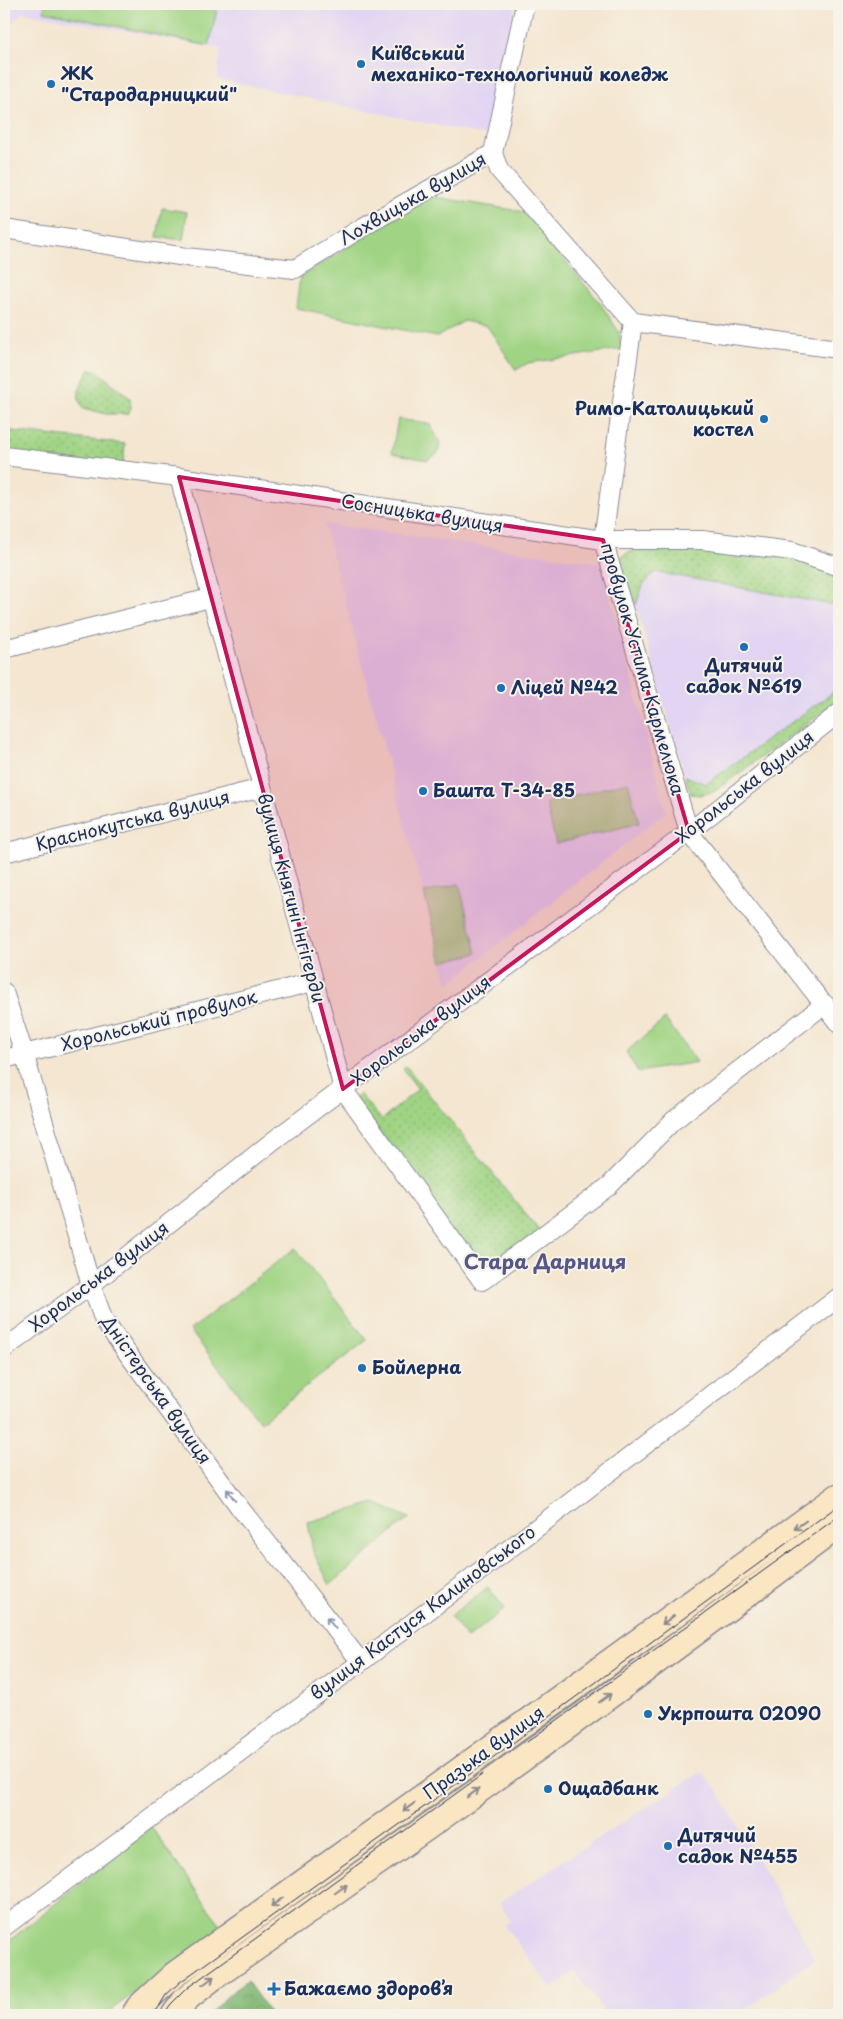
<svg xmlns="http://www.w3.org/2000/svg" width="843" height="2019" font-family="'Playpen Sans',sans-serif">
  <defs>
    <pattern id="grass-dots" width="8" height="8" patternUnits="userSpaceOnUse" patternTransform="scale(1.25)"><rect width="8" height="8" fill="#a0d484"/><path d="M2 2h.1M6 6h.1" fill="none" stroke="#89b674" stroke-width="1.8" stroke-linecap="round"/></pattern>
    <pattern id="forest-crowns" width="20" height="18" patternUnits="userSpaceOnUse" patternTransform="scale(1.25)"><rect width="20" height="18" fill="#80b672"/><path d="M2 6a3 3 0 1 1 6 0M12 15a3 3 0 1 1 6 0" fill="none" stroke="#689461"/></pattern>
  </defs>
  <rect width="100%" height="100%" fill="#f7f3e8"/>
  <filter id="ink" filterUnits="userSpaceOnUse"><feTurbulence type="fractalNoise" baseFrequency=".02" numOctaves="2"/><feDisplacementMap in="SourceGraphic" scale="10" xChannelSelector="R" yChannelSelector="G"/><feConvolveMatrix kernelMatrix="1 2 1 2 8 2 1 2 1" color-interpolation-filters="sRGB"/></filter>
  <filter id="wash" filterUnits="userSpaceOnUse"><feTurbulence type="fractalNoise" baseFrequency=".0096" numOctaves="4" result="noise"/><feDisplacementMap in="SourceGraphic" scale="20" xChannelSelector="R" yChannelSelector="G"/><feGaussianBlur stdDeviation="1.12" result="paint"/><feColorMatrix in="noise" values="0 0 0 0 0 0 0 0 0 0 0 0 0 0 0 0 0 1.4 0 .05"/><feComposite in="paint" operator="in"/></filter>
  <g filter="url(#wash)">
    <rect width="100%" height="100%" fill="#f4e6d0"/>
    <g fill="#e2d4f3">
      <polygon points="4,4 516,4 487,136 217,79 221,49 23,12 4,31"/>
      <polygon points="324,524 602,563 666,812 448,984"/>
      <polygon points="655,572 839,606 839,688 706,784 685,776 636,605 643,585"/>
      <polygon points="701,1772 717,1789 815,1959 738,2015 607,2015 574,1971 552,1989 504,1925 511,1921 499,1903"/>
    </g>
    <g fill="url(#grass-dots)" stroke="#5e8271">
      <path d="M90,369L97,371L130,398L131,408L128,414H106L83,408C73,392 82,384 90,369Z"/>
      <polygon points="4,430 125,444 123,466 4,453"/>
      <polygon points="680,546 782,556 839,574 839,606 656,572 643,585 636,605 619,566 622,556 629,552"/>
      <polygon points="839,688 839,700 715,791 700,795 691,794 685,776 706,784"/>
      <polygon points="406,1066 541,1233 485,1274 354,1099 359,1094 382,1120 418,1089 403,1069"/>
    </g>
    <polygon fill="url(#forest-crowns)" stroke="#4e7268" points="247,1981 271,2015 210,2015 211,2012 234,1990"/>
    <g fill="#a0d484" stroke="#5e8271">
      <polygon points="45,4 218,4 209,46 44,11"/>
      <polygon points="429,196 525,212 600,303 619,332 622,349 528,363 516,370 487,326 464,321 437,337 296,308 300,277"/>
      <polygon points="162,208 187,212 183,240 157,237"/>
      <polygon points="398,419 430,424 440,443 438,453 427,460 392,453"/>
      <polygon points="628,782 639,823 556,844 546,803"/>
      <polygon points="459,884 477,953 442,962 424,893"/>
      <polygon points="665,1019 697,1062 638,1072 626,1052"/>
      <polygon points="295,1248 367,1340 260,1422 190,1330"/>
      <polygon points="375,1503 409,1518 330,1585 313,1551 308,1522"/>
      <polygon points="488,1587 505,1609 467,1638 450,1616"/>
      <polygon points="151,1827 223,1929 104,2015 4,2015 4,1945"/>
    </g>
  </g>
  <g filter="url(#ink)">
    <g fill="none" stroke-linecap="round" stroke-linejoin="round">
      <defs>
        <g id="street">
          <polyline points="493,153 525,4"/>
          <polyline points="4,229 186,257 295,269 363,227 493,153 499,170 633,322 839,349"/>
          <polyline points="633,322 603,540 670,768 689,832 839,1024"/>
          <polyline points="4,456 179,477 603,540 702,540 792,551 839,567"/>
          <polyline points="179,477 343,1089 482,1281 609,1186 673,1121 825,1004"/>
          <polyline points="4,649 210,598"/>
          <polyline points="4,853 262,788"/>
          <polyline points="4,992 24,1053 91,1285 104,1321 240,1508 361,1662"/>
          <polyline points="4,1059 313,982"/>
          <polyline points="4,1349 91,1285 278,1137 689,832 839,713"/>
          <polyline points="4,1927 361,1662 839,1297"/>
        </g>
        <g id="secondary">
          <polyline points="134,2015 139,2007 174,1975 459,1771 839,1496"/>
          <path d="M174,2015L186,1999L211,1979C423,1832 633,1681 839,1525"/>
        </g>
      </defs>
      <use href="#street" stroke="#888a97" stroke-width="20"/>
      <use href="#secondary" stroke="#888a97" stroke-width="28"/>
      <use href="#street" stroke="#fff" stroke-width="18"/>
      <use href="#secondary" stroke="#fbe6c3" stroke-width="25"/>
      <g stroke="#1b2f5e" stroke-width="1">
        <polyline points="527,1742 839,1516"/>
        <polyline points="154,2015 166,1995 180,1982 484,1764 839,1505"/>
        <polyline points="163,2015 171,2004 187,1988 483,1774"/>
      </g>
    </g>
    <defs><path id="oneway-shaft" d="M-6 0H5M1.5-3L5.5 0L1.5 3" fill="none" stroke-width="1.6" stroke-linecap="round" stroke-linejoin="round" transform="scale(1.25)"/></defs>
    <g stroke="#8d97ae">
      <use href="#oneway-shaft" transform="translate(231 1495) rotate(-126)"/>
      <use href="#oneway-shaft" transform="translate(331 1623) rotate(-128)"/>
    </g>
    <g stroke="#8b8a90">
      <use href="#oneway-shaft" transform="translate(800 1525) rotate(144)"/>
      <use href="#oneway-shaft" transform="translate(668 1620) rotate(144)"/>
      <use href="#oneway-shaft" transform="translate(605 1698) rotate(-36)"/>
      <use href="#oneway-shaft" transform="translate(473 1793) rotate(-36)"/>
      <use href="#oneway-shaft" transform="translate(409 1807) rotate(144)"/>
      <use href="#oneway-shaft" transform="translate(341 1889) rotate(-35)"/>
      <use href="#oneway-shaft" transform="translate(277 1902) rotate(144)"/>
      <use href="#oneway-shaft" transform="translate(208 1981) rotate(-37)"/>
    </g>
  </g>
  <path fill="#c2185b" fill-opacity="0.2" stroke="#c2185b" stroke-width="4" stroke-linejoin="round" d="M179,477L603,540L689,832L343,1089Z"/>
  <g fill="#1f6fb2" stroke="#f7f3e8" stroke-width="2">
    <circle cx="361" cy="64" r="5"/>
    <circle cx="51" cy="84" r="5"/>
    <circle cx="764" cy="419" r="5"/>
    <circle cx="744" cy="647" r="5"/>
    <circle cx="501" cy="688" r="5"/>
    <circle cx="423" cy="791" r="5"/>
    <circle cx="362" cy="1368" r="5"/>
    <circle cx="648" cy="1714" r="5"/>
    <circle cx="548" cy="1789" r="5"/>
    <circle cx="668" cy="1846" r="5"/>
    <path d="M271.5 1981.5h5v5h5v5h-5v5h-5v-5h-5v-5h5z"/>
  </g>
  <g text-anchor="middle" stroke-width="4" stroke-linejoin="round" paint-order="stroke">
    <g font-size="18" font-weight="bold" fill="#1b2f5e" stroke="#f7f3e8" text-anchor="start">
      <text x="371" y="60">Київський<tspan x="371" dy="21">механіко-технологічний коледж</tspan></text>
      <text x="61" y="80">ЖК<tspan x="61" dy="21">"Стародарницкий"</tspan></text>
      <text x="754" y="415" text-anchor="end">Римо-Католицький<tspan x="754" dy="21">костел</tspan></text>
      <text x="744" y="672" text-anchor="middle">Дитячий<tspan x="744" dy="21">садок №619</tspan></text>
      <text x="511" y="694">Ліцей №42</text>
      <text x="433" y="797">Башта Т-34-85</text>
      <text x="372" y="1374">Бойлерна</text>
      <text x="658" y="1720">Укрпошта 02090</text>
      <text x="558" y="1795">Ощадбанк</text>
      <text x="678" y="1842">Дитячий<tspan x="678" dy="21">садок №455</tspan></text>
      <text x="284" y="1995">Бажаємо здоровʼя</text>
    </g>
    <g font-size="18" fill="#1b2f5e" stroke="#f7f3e8">
      <text transform="translate(413 199) rotate(-30)" y="6">Лохвицька вулиця</text>
      <text transform="translate(422 514) rotate(9)" y="6">Сосницька вулиця</text>
      <text transform="translate(642 669) rotate(74)" y="6">провулок Устима Кармелюка</text>
      <text transform="translate(745 787) rotate(-38)" y="6">Хорольська вулиця</text>
      <text transform="translate(133 821) rotate(-14)" y="6">Краснокутська вулиця</text>
      <text transform="translate(291 898) rotate(75)" y="6">вулиця Княгині Інгігерди</text>
      <text transform="translate(159 1021) rotate(-14)" y="6">Хорольський провулок</text>
      <text transform="translate(421 1031) rotate(-37)" y="6">Хорольська вулиця</text>
      <text transform="translate(99 1277) rotate(-37)" y="6">Хорольська вулиця</text>
      <text transform="translate(156 1390) rotate(55)" y="6">Дністерська вулиця</text>
      <text transform="translate(423 1613) rotate(-37)" y="6">вулиця Кастуся Калиновського</text>
      <text transform="translate(484 1753) rotate(-36)" y="6">Празька вулиця</text>
    </g>
    <g font-size="20" font-weight="bold" fill="#555689" stroke="#f7f3e8">
      <text x="545" y="1269">Стара Дарниця</text>
    </g>
  </g>
  <rect width="843" height="2019" fill="none" stroke="#f7f3e8" stroke-width="20"/>
</svg>
